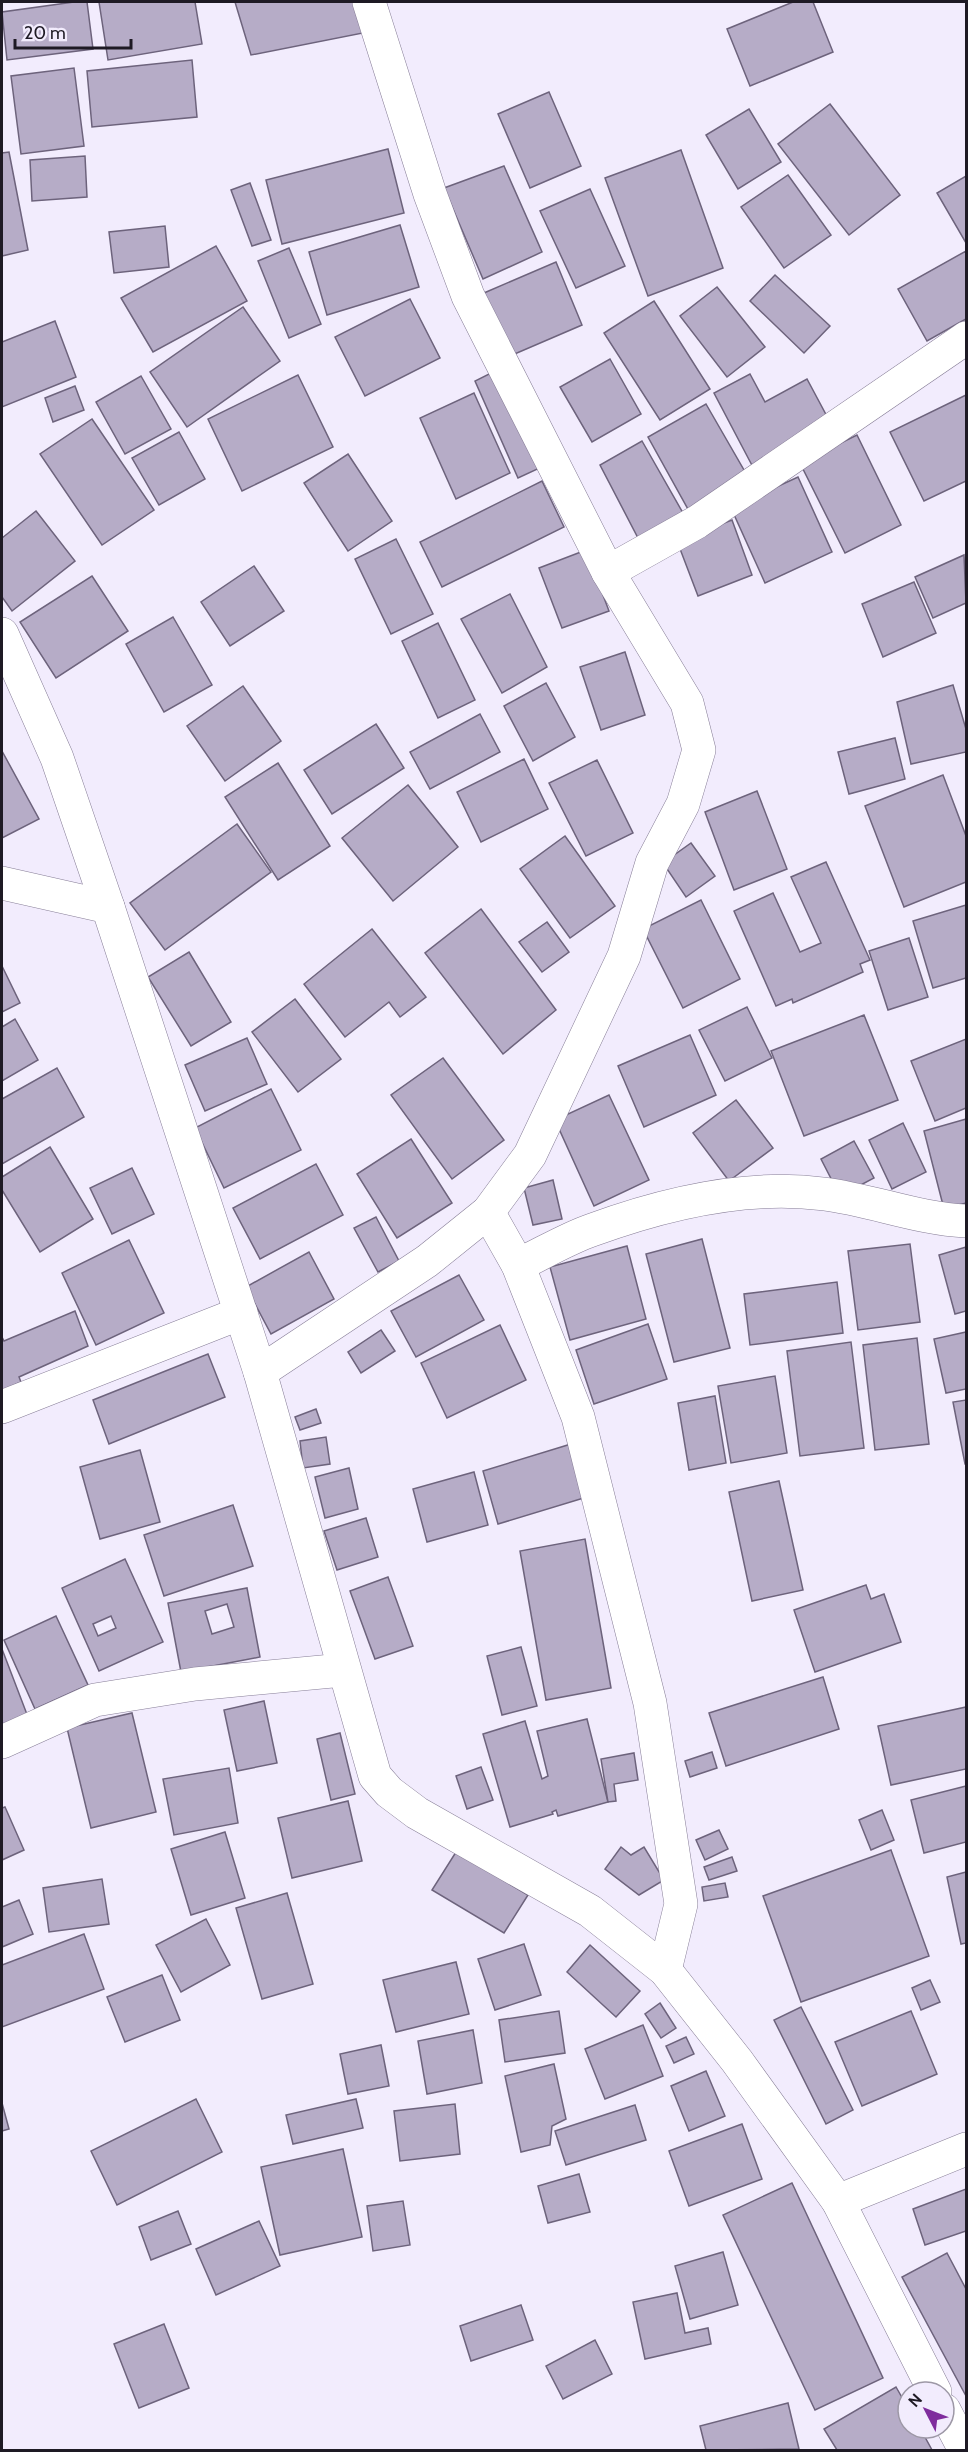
<svg xmlns="http://www.w3.org/2000/svg" width="968" height="2452" font-family="Cabin,sans-serif">
  <rect width="100%" height="100%" fill="#f2ecfd"/>
  <g fill="#b6acc7" stroke="#6d637c" stroke-width="1.5" fill-rule="evenodd">
    <polygon points="74,2 87,2 93,49 7,60 2,12"/>
    <polygon points="99,2 195,2 202,44 108,60"/>
    <polygon points="235,2 361,2 368,32 251,55"/>
    <polygon points="793,2 813,2 833,52 750,86 727,29"/>
    <polygon points="192,60 197,117 92,127 87,71"/>
    <polygon points="74,68 84,146 21,154 11,76"/>
    <polygon points="549,92 581,166 530,188 498,114"/>
    <polygon points="830,104 900,195 849,235 778,144"/>
    <polygon points="749,109 781,162 738,189 706,135"/>
    <polygon points="388,149 404,213 282,244 266,180"/>
    <polygon points="681,150 723,268 648,296 605,178"/>
    <polygon points="9,152 28,250 2,256 2,153"/>
    <polygon points="85,156 87,197 32,201 30,160"/>
    <polygon points="504,166 542,252 483,279 444,188"/>
    <polygon points="788,175 831,235 784,268 741,207"/>
    <polygon points="966,176 966,243 937,193"/>
    <polygon points="250,183 271,240 252,246 231,190"/>
    <polygon points="590,189 625,266 576,288 540,211"/>
    <polygon points="400,225 419,287 327,315 309,252"/>
    <polygon points="165,226 169,267 114,273 109,232"/>
    <polygon points="216,246 247,301 153,352 121,298"/>
    <polygon points="289,248 321,324 289,338 258,261"/>
    <polygon points="966,251 966,319 927,341 898,289"/>
    <polygon points="556,262 582,325 510,356 484,293"/>
    <polygon points="775,275 830,326 804,353 750,301"/>
    <polygon points="717,287 765,347 727,377 680,316"/>
    <polygon points="410,299 440,358 365,396 335,337"/>
    <polygon points="654,301 710,389 660,420 604,333"/>
    <polygon points="243,307 280,361 187,427 150,372"/>
    <polygon points="55,321 76,377 2,407 2,342"/>
    <polygon points="610,359 641,414 592,442 560,387"/>
    <polygon points="501,368 544,466 518,478 475,381"/>
    <polygon points="750,374 765,402 807,379 830,422 755,471 714,393"/>
    <polygon points="298,375 333,447 242,491 208,419"/>
    <polygon points="141,376 171,429 125,454 96,402"/>
    <polygon points="75,386 84,410 53,422 45,398"/>
    <polygon points="474,393 510,473 456,499 420,418"/>
    <polygon points="966,395 966,481 924,501 890,432"/>
    <polygon points="706,404 748,477 689,511 648,437"/>
    <polygon points="92,419 154,510 102,545 40,454"/>
    <polygon points="179,432 205,479 159,505 132,458"/>
    <polygon points="857,435 901,525 845,553 800,463"/>
    <polygon points="642,441 683,513 638,538 600,465"/>
    <polygon points="348,454 392,521 348,551 304,483"/>
    <polygon points="798,477 832,552 765,583 731,508"/>
    <polygon points="542,481 564,527 442,587 420,542"/>
    <polygon points="36,511 75,561 12,611 2,597 2,538"/>
    <polygon points="732,520 752,575 698,596 677,541"/>
    <polygon points="396,539 433,614 391,634 355,559"/>
    <polygon points="586,550 609,611 562,628 539,568"/>
    <polygon points="964,555 966,603 933,618 915,577"/>
    <polygon points="254,566 284,611 230,646 201,602"/>
    <polygon points="92,576 128,631 56,678 20,622"/>
    <polygon points="914,582 936,633 883,657 862,604"/>
    <polygon points="510,594 547,667 502,693 461,619"/>
    <polygon points="173,617 212,685 164,712 126,644"/>
    <polygon points="438,623 475,700 438,718 402,641"/>
    <polygon points="625,652 645,715 601,730 580,667"/>
    <polygon points="546,683 575,737 533,761 504,706"/>
    <polygon points="953,685 966,729 966,752 911,764 897,702"/>
    <polygon points="243,686 281,741 225,781 187,726"/>
    <polygon points="480,714 500,752 430,789 410,752"/>
    <polygon points="376,724 404,768 332,814 304,770"/>
    <polygon points="895,738 905,779 849,794 838,752"/>
    <polygon points="2,751 39,819 2,838"/>
    <polygon points="524,759 548,809 481,842 457,792"/>
    <polygon points="597,760 633,833 586,856 549,783"/>
    <polygon points="278,763 330,846 278,880 225,797"/>
    <polygon points="943,775 966,836 966,882 904,907 865,806"/>
    <polygon points="408,785 458,847 393,901 342,838"/>
    <polygon points="757,791 787,869 734,890 705,812"/>
    <polygon points="237,824 271,872 165,950 130,903"/>
    <polygon points="565,836 615,906 570,938 520,869"/>
    <polygon points="691,843 715,876 686,897 663,863"/>
    <polygon points="826,862 870,960 860,964 863,972 793,1003 792,999 776,1006 734,911 773,893 800,952 821,943 791,877"/>
    <polygon points="701,900 740,979 683,1008 643,929"/>
    <polygon points="966,905 966,978 933,988 913,921"/>
    <polygon points="481,909 556,1010 503,1054 425,953"/>
    <polygon points="547,922 569,952 542,972 519,942"/>
    <polygon points="372,929 426,997 400,1017 389,1002 345,1037 304,984"/>
    <polygon points="909,938 928,997 888,1010 869,951"/>
    <polygon points="189,952 231,1022 191,1046 148,977"/>
    <polygon points="2,966 20,1003 2,1012"/>
    <polygon points="295,999 341,1059 298,1092 252,1032"/>
    <polygon points="747,1007 772,1058 725,1081 699,1030"/>
    <polygon points="864,1015 898,1100 804,1136 771,1051"/>
    <polygon points="15,1019 38,1060 2,1081 2,1027"/>
    <polygon points="690,1035 716,1095 644,1127 618,1066"/>
    <polygon points="247,1038 267,1084 205,1111 185,1065"/>
    <polygon points="966,1039 966,1108 935,1121 911,1061"/>
    <polygon points="443,1058 504,1140 452,1179 391,1095"/>
    <polygon points="57,1068 84,1117 2,1164 2,1099"/>
    <polygon points="271,1089 301,1150 224,1188 195,1128"/>
    <polygon points="609,1095 649,1180 594,1206 555,1120"/>
    <polygon points="736,1100 773,1148 729,1181 693,1133"/>
    <polygon points="966,1119 966,1203 944,1209 924,1131"/>
    <polygon points="903,1123 926,1172 892,1189 869,1140"/>
    <polygon points="411,1139 452,1203 397,1238 357,1174"/>
    <polygon points="854,1141 874,1178 840,1196 821,1159"/>
    <polygon points="50,1147 93,1219 40,1252 2,1190 2,1177"/>
    <polygon points="316,1164 343,1215 260,1259 233,1208"/>
    <polygon points="132,1168 154,1214 112,1234 90,1188"/>
    <polygon points="553,1180 562,1219 533,1225 524,1188"/>
    <polygon points="376,1217 399,1261 378,1272 354,1228"/>
    <polygon points="702,1239 730,1348 674,1362 646,1254"/>
    <polygon points="129,1240 164,1313 96,1345 62,1273"/>
    <polygon points="910,1244 920,1322 858,1330 848,1251"/>
    <polygon points="627,1246 646,1319 570,1340 550,1267"/>
    <polygon points="966,1247 966,1311 955,1314 939,1255"/>
    <polygon points="309,1252 334,1299 271,1334 246,1287"/>
    <polygon points="459,1275 484,1320 416,1357 391,1311"/>
    <polygon points="837,1282 843,1333 750,1345 744,1294"/>
    <polygon points="75,1311 88,1346 19,1377 21,1382 2,1391 2,1337 4,1341"/>
    <polygon points="648,1324 667,1379 594,1404 576,1350"/>
    <polygon points="500,1325 526,1380 447,1418 421,1363"/>
    <polygon points="381,1330 395,1351 361,1373 348,1352"/>
    <polygon points="966,1332 966,1389 946,1393 934,1339"/>
    <polygon points="917,1338 929,1444 875,1450 863,1345"/>
    <polygon points="851,1342 864,1448 800,1456 787,1351"/>
    <polygon points="208,1354 225,1397 109,1444 93,1400"/>
    <polygon points="775,1376 787,1453 731,1463 718,1386"/>
    <polygon points="715,1396 726,1463 689,1470 678,1403"/>
    <polygon points="966,1400 966,1464 965,1464 953,1402"/>
    <polygon points="316,1409 321,1423 300,1430 295,1417"/>
    <polygon points="326,1437 330,1464 303,1468 300,1441"/>
    <polygon points="571,1444 587,1497 498,1524 483,1471"/>
    <polygon points="140,1450 160,1522 100,1539 80,1467"/>
    <polygon points="349,1468 358,1509 325,1518 315,1477"/>
    <polygon points="474,1472 488,1525 427,1542 413,1489"/>
    <polygon points="779,1481 803,1590 752,1601 729,1492"/>
    <polygon points="233,1505 253,1566 164,1596 144,1535"/>
    <polygon points="366,1518 378,1557 337,1570 324,1531"/>
    <polygon points="585,1539 611,1688 546,1700 520,1551"/>
    <path d="M125,1559L163,1642L99,1671L62,1588ZM111,1616L116,1628L98,1636L93,1624Z"/>
    <polygon points="388,1577 413,1646 375,1659 350,1591"/>
    <polygon points="866,1585 871,1599 884,1594 901,1642 815,1672 794,1610"/>
    <path d="M247,1588L260,1657L181,1672L168,1603ZM227,1604L234,1627L212,1634L205,1611Z"/>
    <polygon points="56,1616 88,1685 35,1709 4,1640"/>
    <polygon points="521,1647 537,1706 502,1715 487,1656"/>
    <polygon points="2,1649 28,1717 2,1727"/>
    <polygon points="823,1677 839,1729 726,1766 709,1713"/>
    <polygon points="264,1701 277,1763 237,1771 224,1710"/>
    <polygon points="966,1707 966,1769 891,1785 878,1726"/>
    <polygon points="132,1713 156,1812 91,1828 67,1728"/>
    <polygon points="587,1719 608,1802 558,1816 556,1810 552,1812 553,1814 510,1827 483,1734 525,1721 542,1779 548,1776 537,1731"/>
    <polygon points="340,1733 355,1794 331,1800 317,1739"/>
    <polygon points="712,1752 717,1768 690,1777 685,1761"/>
    <polygon points="634,1753 638,1780 614,1784 616,1801 608,1802 601,1759"/>
    <polygon points="481,1767 493,1800 467,1809 456,1776"/>
    <polygon points="229,1768 238,1823 174,1835 163,1779"/>
    <polygon points="966,1786 966,1842 924,1853 911,1800"/>
    <polygon points="348,1801 362,1861 292,1878 278,1818"/>
    <polygon points="5,1807 24,1850 2,1860 2,1808"/>
    <polygon points="882,1810 894,1840 871,1850 859,1820"/>
    <polygon points="719,1830 728,1849 705,1860 696,1840"/>
    <polygon points="225,1832 245,1898 191,1915 171,1849"/>
    <polygon points="621,1847 631,1855 644,1847 664,1880 639,1895 605,1869"/>
    <polygon points="891,1850 929,1956 801,2002 763,1896"/>
    <polygon points="456,1852 528,1895 504,1933 432,1890"/>
    <polygon points="732,1857 737,1871 709,1880 704,1867"/>
    <polygon points="966,1872 966,1943 961,1944 947,1877"/>
    <polygon points="102,1879 109,1924 49,1932 43,1888"/>
    <polygon points="725,1883 728,1897 704,1901 702,1887"/>
    <polygon points="287,1893 313,1984 262,1999 236,1908"/>
    <polygon points="19,1900 33,1934 2,1947 2,1907"/>
    <polygon points="206,1919 230,1965 181,1992 156,1945"/>
    <polygon points="84,1934 104,1989 2,2027 2,1965"/>
    <polygon points="524,1944 541,1995 495,2010 478,1959"/>
    <polygon points="590,1945 640,1991 616,2017 567,1972"/>
    <polygon points="456,1962 469,2014 396,2032 383,1980"/>
    <polygon points="162,1975 180,2020 125,2042 107,1997"/>
    <polygon points="930,1980 940,2002 921,2010 912,1988"/>
    <polygon points="660,2003 676,2028 661,2038 645,2014"/>
    <polygon points="801,2007 853,2110 826,2124 774,2020"/>
    <polygon points="559,2011 565,2053 505,2062 499,2020"/>
    <polygon points="911,2011 937,2074 862,2106 835,2042"/>
    <polygon points="643,2025 663,2076 605,2099 585,2049"/>
    <polygon points="473,2030 482,2083 427,2094 418,2041"/>
    <polygon points="686,2037 694,2054 674,2063 666,2046"/>
    <polygon points="381,2045 389,2086 348,2094 340,2054"/>
    <polygon points="554,2064 566,2119 552,2126 550,2145 521,2152 505,2076"/>
    <polygon points="706,2071 725,2116 689,2131 671,2086"/>
    <polygon points="196,2099 222,2152 117,2205 91,2151"/>
    <polygon points="356,2099 363,2128 293,2144 286,2115"/>
    <polygon points="2,2103 9,2129 2,2131"/>
    <polygon points="455,2104 460,2154 400,2161 394,2111"/>
    <polygon points="635,2105 646,2140 566,2165 555,2131"/>
    <polygon points="742,2124 762,2179 689,2206 669,2151"/>
    <polygon points="343,2149 362,2237 280,2255 261,2167"/>
    <polygon points="579,2174 590,2212 548,2223 538,2186"/>
    <polygon points="792,2183 883,2378 815,2410 723,2215"/>
    <polygon points="966,2189 966,2231 925,2245 913,2209"/>
    <polygon points="403,2201 410,2245 373,2251 367,2206"/>
    <polygon points="178,2211 191,2244 151,2260 139,2227"/>
    <polygon points="259,2221 280,2266 216,2295 196,2249"/>
    <polygon points="723,2252 738,2305 690,2319 675,2266"/>
    <polygon points="947,2253 966,2289 966,2396 902,2277"/>
    <polygon points="677,2293 685,2333 708,2328 711,2344 645,2359 633,2302"/>
    <polygon points="521,2305 533,2340 471,2361 460,2326"/>
    <polygon points="164,2324 189,2388 139,2408 114,2344"/>
    <polygon points="595,2340 612,2374 563,2399 546,2366"/>
    <polygon points="896,2387 908,2408 908,2428 920,2428 932,2450 837,2450 824,2429"/>
    <polygon points="788,2403 799,2449 706,2450 700,2426"/>
  </g>
  <g fill="none" stroke-linecap="round" stroke-linejoin="round">
    <defs>
      <g id="street">
        <polyline points="608,572 697,522 966,338"/>
        <polyline points="2,634 57,758 108,907 260,1372 375,1776 389,1792 417,1813 590,1911 665,1970 737,2061 838,2201 935,2392"/>
        <polyline points="2,883 108,907"/>
        <polyline points="488,1212 518,1265 578,1417 650,1703 681,1904 665,1970"/>
        <path d="M518,1265C542,1254 566,1239 592,1230C663,1204 748,1184 824,1194C872,1200 918,1219 966,1221"/>
        <polyline points="260,1372 427,1261 488,1212 530,1155 624,956 652,863 683,804 699,750 687,703 608,572 468,296 430,194 369,2"/>
        <polyline points="2,1407 241,1313"/>
        <polyline points="2,1742 95,1700 195,1684 343,1670"/>
        <polyline points="838,2201 966,2149"/>
        <polyline points="944,2410 965,2450"/>
      </g>
    </defs>
    <use href="#street" stroke="#877e97" stroke-width="34"/>
    <use href="#street" stroke="#fff" stroke-width="33"/>
  </g>
  <rect width="968" height="2452" fill="none" stroke="#1e1a24" stroke-width="6"/>
  <g transform="translate(926 2410) rotate(312)"><circle r="28" fill="#f2ecfd" stroke="#9d98a6" stroke-width="1.5"/>
  <path d="M0-4.5L10 22L0 15L-10 22Z" fill="#7f2d9d"/>
  <text y="-9" font-size="16" font-weight="bold" text-anchor="middle" fill="#1e1a24">N</text>
  </g>
  <path d="M15 39v9h116v-9" fill="none" stroke="#1e1a24" stroke-width="3"/>
  <text x="24" y="39" font-size="18" fill="#1e1a24" stroke="#f2ecfd" stroke-width="4.5" paint-order="stroke">20 m</text>
</svg>
